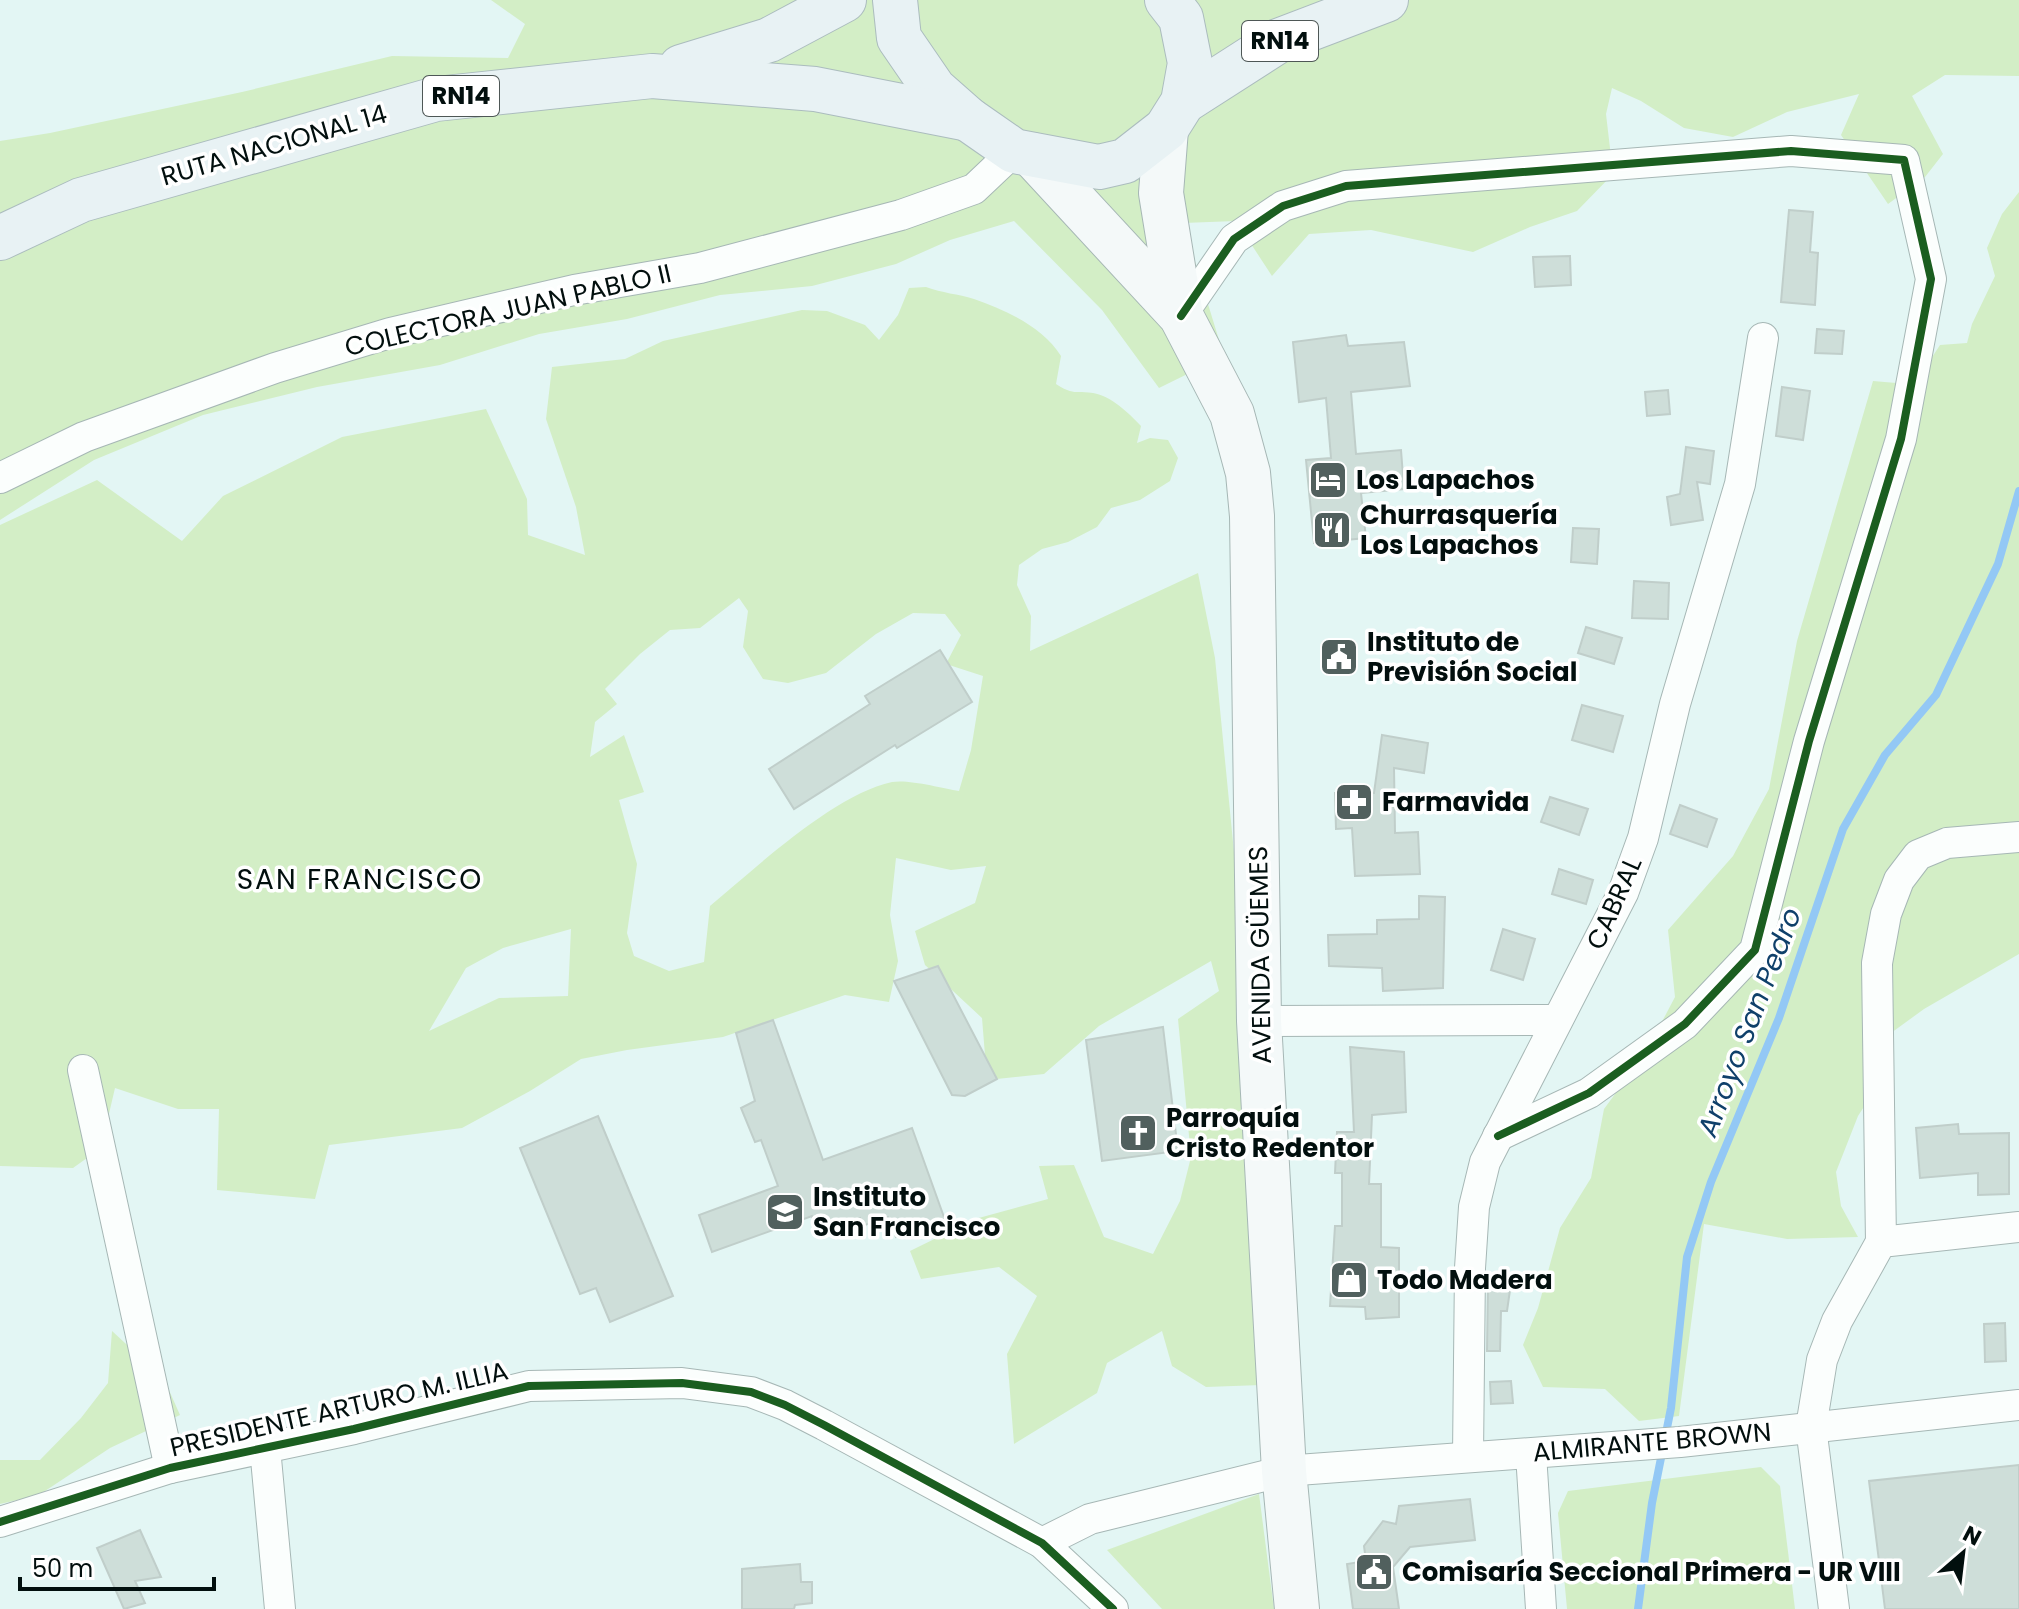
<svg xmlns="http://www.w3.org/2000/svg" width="2019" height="1609" font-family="Poppins,sans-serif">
  <rect width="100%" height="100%" fill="#e3f6f4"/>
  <g fill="#d3eec6" fill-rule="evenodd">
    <polygon points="491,0 2019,0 2019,76 1945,75 1912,96 1943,154 1925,177 1888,204 1841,135 1859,94 1787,112 1733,137 1684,128 1641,101 1612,88 1606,114 1613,174 1577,211 1530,227 1473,252 1371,230 1309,234 1272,276 1236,221 1183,223 1224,356 1159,388 1102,310 1014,221 950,240 896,264 812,286 720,295 627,319 539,334 440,365 317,387 203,415 94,460 0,520 0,141 50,133 242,92 392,56 508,58 525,24"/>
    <polygon points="2019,192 2019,954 1924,1009 1891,1033 1887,1071 1858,1116 1836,1172 1841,1206 1858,1237 1787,1239 1704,1224 1679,1416 1639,1421 1605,1389 1543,1387 1523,1345 1538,1308 1560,1228 1591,1178 1604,1109 1646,1052 1675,997 1668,930 1733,856 1769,789 1797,641 1873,381 1908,384 1925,368 1940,345 1967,343 1972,324 1995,276 1987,248 2002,214"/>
    <path d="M926,287C942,293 958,294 974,299C1006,310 1043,327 1061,356L1056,384C1075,396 1074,390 1093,393C1111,396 1129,413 1141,426L1137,443L1150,438L1168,440L1178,458L1170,481L1140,500L1111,508L1097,527L1068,542L1042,549L1019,565L1017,585L1031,616L1030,651L1198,573L1215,658L1238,893L1261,1385L1206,1387L1172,1366L1162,1331L1107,1363L1097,1393L1014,1444L1007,1354L1037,1296L999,1267L921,1279L910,1251L975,1219L1048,1199L1039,1166L1074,1165L1104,1237L1153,1254L1180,1201L1191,1157L1178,1019L1219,991L1211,961L1099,1026L1044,1074L987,1080L982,1018L925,965L915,931L975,903L986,866L951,870L896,858L890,915L898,961L889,1002L845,995L723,1037L627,1050L581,1059L530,1091L462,1128L329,1145L315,1199L217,1190L219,1109H178L115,1088L101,1148L73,1168L0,1166V525L97,480L182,541L223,496L342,437L486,409L527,499L528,535L585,555L576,507L546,419L552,367L625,359L663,341L802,310L827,311L865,325L879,340L898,315L909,288ZM739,598L748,611L743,647L763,679L788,683L826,673L876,634L913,613L945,614L961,635L946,664L983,676L971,750L959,791C942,788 908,779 892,782C833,795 757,867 710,906L704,962L669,971L634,956L627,933L637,864L619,800L644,792L624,735L590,757L595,722L617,704L605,689L640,654L670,630L700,628ZM571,929L568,996L499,998L429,1031L466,968L503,948Z"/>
    <polygon points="112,1331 164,1379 180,1415 110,1448 39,1495 0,1504 0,1460 40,1460 81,1418 108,1383"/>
    <polygon points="1761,1467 1780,1486 1795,1609 1567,1609 1558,1513 1568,1491"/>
    <polygon points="1259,1494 1274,1609 1162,1609 1107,1550"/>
  </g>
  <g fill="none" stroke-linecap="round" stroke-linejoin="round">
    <polyline stroke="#93c8f5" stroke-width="8" points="1638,1609 1652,1503 1671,1408 1687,1257 1711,1182 1779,1018 1843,829 1885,755 1936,695 1998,564 2019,491"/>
  </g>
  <g fill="#ceded9" stroke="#c0ceca" stroke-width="2">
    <polygon points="1789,210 1813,212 1810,252 1818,253 1815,305 1781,302"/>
    <polygon points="1570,256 1571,285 1535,287 1533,257"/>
    <polygon points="1817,329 1844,331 1842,354 1815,353"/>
    <polygon points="1346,335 1348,346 1404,342 1410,386 1351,392 1356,454 1401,450 1404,489 1361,493 1366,538 1314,543 1306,460 1331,458 1326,398 1299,402 1293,342"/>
    <polygon points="1782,387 1810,391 1803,440 1776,436"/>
    <polygon points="1668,390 1670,414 1647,416 1645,392"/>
    <polygon points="1686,447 1714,451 1710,484 1697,482 1703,520 1671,525 1667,497 1680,494"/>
    <polygon points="1573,528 1599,529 1597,564 1571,562"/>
    <polygon points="1634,581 1669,583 1668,619 1632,618"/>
    <polygon points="1586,627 1622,638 1614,664 1578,653"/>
    <polygon points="940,650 972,702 897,748 895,745 794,809 769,769 870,704 865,696"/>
    <polygon points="1582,705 1623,716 1613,752 1572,740"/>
    <polygon points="1382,735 1428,743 1424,773 1394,768 1395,833 1418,832 1420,874 1355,876 1352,828 1336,829 1335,793 1374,793"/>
    <polygon points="1550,797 1588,809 1579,835 1541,822"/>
    <polygon points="1680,805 1717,819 1707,847 1670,834"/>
    <polygon points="1559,869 1593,880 1586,904 1552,894"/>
    <polygon points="1419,896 1445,897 1443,988 1383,991 1382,968 1329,966 1328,935 1377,934 1377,920 1419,919"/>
    <polygon points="1503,929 1535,939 1523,980 1491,970"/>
    <polygon points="938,966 997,1079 965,1096 952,1095 894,981"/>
    <polygon points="773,1020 823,1160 912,1128 945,1220 896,1237 888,1217 862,1226 860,1218 818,1234 812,1216 712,1252 699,1215 778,1186 761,1140 755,1142 741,1108 755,1101 736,1033"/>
    <polygon points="1163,1027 1178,1151 1102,1161 1086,1040"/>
    <polygon points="1350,1047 1404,1052 1406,1112 1372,1115 1369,1184 1381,1184 1381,1247 1399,1248 1399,1317 1366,1319 1365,1307 1330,1306 1335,1226 1342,1226 1342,1173 1335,1173 1337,1132 1354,1132"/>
    <polygon points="598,1116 673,1296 610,1322 596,1288 580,1294 520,1148"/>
    <polygon points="1958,1124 1959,1134 2009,1133 2009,1194 1978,1195 1978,1173 1920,1178 1916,1128"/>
    <polygon points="1488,1284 1502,1285 1502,1289 1510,1290 1507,1311 1501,1311 1500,1351 1487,1351"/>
    <polygon points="2005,1323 2006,1361 1985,1362 1984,1324"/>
    <polygon points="1511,1381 1513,1403 1491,1404 1490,1382"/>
    <polygon points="2019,1465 2019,1609 1885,1609 1869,1481"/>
    <polygon points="1470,1499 1475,1540 1410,1547 1393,1567 1399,1609 1353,1609 1347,1564 1366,1561 1364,1546 1383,1521 1396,1524 1399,1506"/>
    <polygon points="140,1530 161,1577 135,1581 145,1603 124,1609 97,1548"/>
    <polygon points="800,1564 801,1582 812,1582 812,1603 795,1605 794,1609 742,1609 742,1569"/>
  </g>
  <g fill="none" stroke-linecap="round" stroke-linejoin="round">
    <defs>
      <g id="minor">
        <polyline points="1181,316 1234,239 1283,206 1346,186 1791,151 1904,160 1931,279 1901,439 1809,741 1755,950 1685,1024 1589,1093 1498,1136"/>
        <polyline points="0,478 84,437 275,368 390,333 574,290 700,268 901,215 974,189 1014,151"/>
        <polyline points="1259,1021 1557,1020"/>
        <polyline points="83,1070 170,1468"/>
        <polyline points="1881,1242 1877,963 1886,914 1899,880 1918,855 1947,843 2019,837"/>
        <polyline points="265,1448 280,1609"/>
        <polyline points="1531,1454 1541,1609"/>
        <polyline points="1468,1456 1470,1268 1474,1207 1485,1162 1623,893 1643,838 1675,704 1740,484 1763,338"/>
        <polyline points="0,1522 170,1468 354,1429 529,1386 682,1383 751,1392 785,1405 824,1425 1042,1543 1113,1609"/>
        <polyline points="1042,1543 1090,1519 1284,1471 1680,1442 2019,1405"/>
        <polyline points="1834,1609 1811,1427 1822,1360 1837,1321 1881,1242 2019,1227"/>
      </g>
      <g id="secondary">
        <polyline points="1166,129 1161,193 1181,316"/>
        <polyline points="1032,155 1181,316 1232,414 1248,473 1252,516 1259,1021 1284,1471 1297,1609"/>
      </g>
      <g id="trunk">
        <polyline points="895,0 899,38 934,89 968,119 1014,151 1099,167 1125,161 1166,129 1183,102 1190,63 1181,18 1167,0"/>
        <polyline points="681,67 769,40 844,0"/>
        <polyline points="1183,102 1278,41 1386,0"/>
        <polyline points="0,238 81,200 436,99 652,76 815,89 968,119"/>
      </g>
    </defs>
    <use href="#minor" stroke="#a6b7b5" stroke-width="32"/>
    <use href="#secondary" stroke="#a6b7b5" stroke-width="46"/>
    <use href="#trunk" stroke="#abbcbe" stroke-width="46"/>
    <use href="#minor" stroke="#fbfefd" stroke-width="30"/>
    <use href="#secondary" stroke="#f4f9f9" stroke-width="44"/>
    <use href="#trunk" stroke="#e8f2f4" stroke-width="44"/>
    <defs>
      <g id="cycleway">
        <polyline points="1181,316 1234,239 1283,206 1346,186 1791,151 1904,160 1931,279 1901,439 1809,741 1755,950 1685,1024 1589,1093 1498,1136"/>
        <polyline points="0,1522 170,1468 354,1429 529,1386 682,1383 751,1392 785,1405 824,1425 1042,1543 1113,1609"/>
      </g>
    </defs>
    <use href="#cycleway" stroke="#fff" stroke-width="13"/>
    <use href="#cycleway" stroke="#1b5e20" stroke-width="8"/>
  </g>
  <defs>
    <symbol id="hotel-square" viewBox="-11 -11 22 22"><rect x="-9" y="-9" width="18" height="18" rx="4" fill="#51605e" stroke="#fff"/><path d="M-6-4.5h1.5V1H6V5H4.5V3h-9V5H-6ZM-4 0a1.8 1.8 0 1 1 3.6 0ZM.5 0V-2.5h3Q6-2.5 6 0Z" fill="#fff"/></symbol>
    <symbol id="restaurant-square" viewBox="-11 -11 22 22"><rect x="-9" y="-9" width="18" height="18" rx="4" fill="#51605e" stroke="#fff"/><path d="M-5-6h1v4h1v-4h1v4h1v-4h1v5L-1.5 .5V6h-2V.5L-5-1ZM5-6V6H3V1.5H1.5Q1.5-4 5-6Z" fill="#fff"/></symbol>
    <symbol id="civic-square" viewBox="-11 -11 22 22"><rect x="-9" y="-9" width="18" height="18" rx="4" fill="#51605e" stroke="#fff"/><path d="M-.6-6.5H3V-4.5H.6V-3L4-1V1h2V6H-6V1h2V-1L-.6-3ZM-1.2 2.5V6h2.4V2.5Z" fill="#fff"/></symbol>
    <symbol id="pharmacy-square" viewBox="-11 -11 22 22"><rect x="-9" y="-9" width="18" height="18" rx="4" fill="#51605e" stroke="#fff"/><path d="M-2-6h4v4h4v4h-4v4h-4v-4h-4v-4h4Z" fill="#fff"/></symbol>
    <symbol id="church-square" viewBox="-11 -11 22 22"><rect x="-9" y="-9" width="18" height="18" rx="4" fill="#51605e" stroke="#fff"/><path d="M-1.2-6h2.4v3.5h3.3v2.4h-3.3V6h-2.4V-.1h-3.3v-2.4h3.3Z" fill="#fff"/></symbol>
    <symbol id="school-square" viewBox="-11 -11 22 22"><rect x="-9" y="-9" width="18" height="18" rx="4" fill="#51605e" stroke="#fff"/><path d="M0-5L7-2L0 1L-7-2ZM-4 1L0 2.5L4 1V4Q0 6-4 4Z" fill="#fff"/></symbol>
    <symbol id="shop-square" viewBox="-11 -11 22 22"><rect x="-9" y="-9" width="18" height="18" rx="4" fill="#51605e" stroke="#fff"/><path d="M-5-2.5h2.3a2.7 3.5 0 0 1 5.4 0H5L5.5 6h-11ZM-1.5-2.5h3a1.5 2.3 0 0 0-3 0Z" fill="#fff"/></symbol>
  </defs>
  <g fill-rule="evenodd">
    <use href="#hotel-square" x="1306" y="458" width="44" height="44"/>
    <use href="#restaurant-square" x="1310" y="508" width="44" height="44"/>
    <use href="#civic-square" x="1317" y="635" width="44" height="44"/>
    <use href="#pharmacy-square" x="1332" y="780" width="44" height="44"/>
    <use href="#church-square" x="1116" y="1111" width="44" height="44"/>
    <use href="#school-square" x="763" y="1190" width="44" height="44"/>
    <use href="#shop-square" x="1327" y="1258" width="44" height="44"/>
    <use href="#civic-square" x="1352" y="1550" width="44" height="44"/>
  </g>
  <g text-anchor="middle" stroke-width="7" stroke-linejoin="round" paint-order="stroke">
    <g fill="#fff" stroke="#4e5756" stroke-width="2">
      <rect x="1242" y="21" width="76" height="40" rx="6"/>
      <rect x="423" y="76" width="76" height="40" rx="6"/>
    </g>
    <g font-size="24" font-weight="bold" fill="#020f0e">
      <text x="1280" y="49">RN14</text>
      <text x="461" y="104">RN14</text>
    </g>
    <g font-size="26" fill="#020f0e" stroke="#fff">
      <text transform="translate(274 145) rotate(-16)" y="9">RUTA NACIONAL 14</text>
      <text transform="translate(508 310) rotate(-13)" y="9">COLECTORA JUAN PABLO II</text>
      <text transform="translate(1614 903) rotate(-66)" y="9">CABRAL</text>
      <text transform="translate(1260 955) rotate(-91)" y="9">AVENIDA GÜEMES</text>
      <text transform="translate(339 1409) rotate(-13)" y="9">PRESIDENTE ARTURO M. ILLIA</text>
      <text transform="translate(1652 1442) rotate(-5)" y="9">ALMIRANTE BROWN</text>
    </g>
    <g font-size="26" font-weight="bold" fill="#020f0e" stroke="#fff" text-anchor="start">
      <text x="1356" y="489">Los Lapachos</text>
      <text x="1360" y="524">Churrasquería<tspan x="1360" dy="30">Los Lapachos</tspan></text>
      <text x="1367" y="651">Instituto de<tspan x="1367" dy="30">Previsión Social</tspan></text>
      <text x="1382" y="811">Farmavida</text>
      <text x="1166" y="1127">Parroquía<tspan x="1166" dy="30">Cristo Redentor</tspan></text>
      <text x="813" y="1206">Instituto<tspan x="813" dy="30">San Francisco</tspan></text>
      <text x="1377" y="1289">Todo Madera</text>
      <text x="1402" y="1581">Comisaría Seccional Primera - UR VIII</text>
    </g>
    <g font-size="28" letter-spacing="2" fill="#020f0e" stroke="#fff">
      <text x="360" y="889">SAN FRANCISCO</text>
    </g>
    <g font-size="28" font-style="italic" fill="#0f406a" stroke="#fff">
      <text transform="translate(1749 1022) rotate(-69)" y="10">Arroyo San Pedro</text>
    </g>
  </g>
  <g transform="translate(1963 1553) rotate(28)" stroke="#ffffff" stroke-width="6" paint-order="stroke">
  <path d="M0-6L14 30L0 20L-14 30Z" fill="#020f0e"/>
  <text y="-12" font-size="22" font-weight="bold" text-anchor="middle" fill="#020f0e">N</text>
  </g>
  <path d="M20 1577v12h194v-12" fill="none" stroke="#020f0e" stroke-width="4"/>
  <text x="32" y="1577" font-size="24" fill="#020f0e" stroke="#ffffff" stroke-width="6" paint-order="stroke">50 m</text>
</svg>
